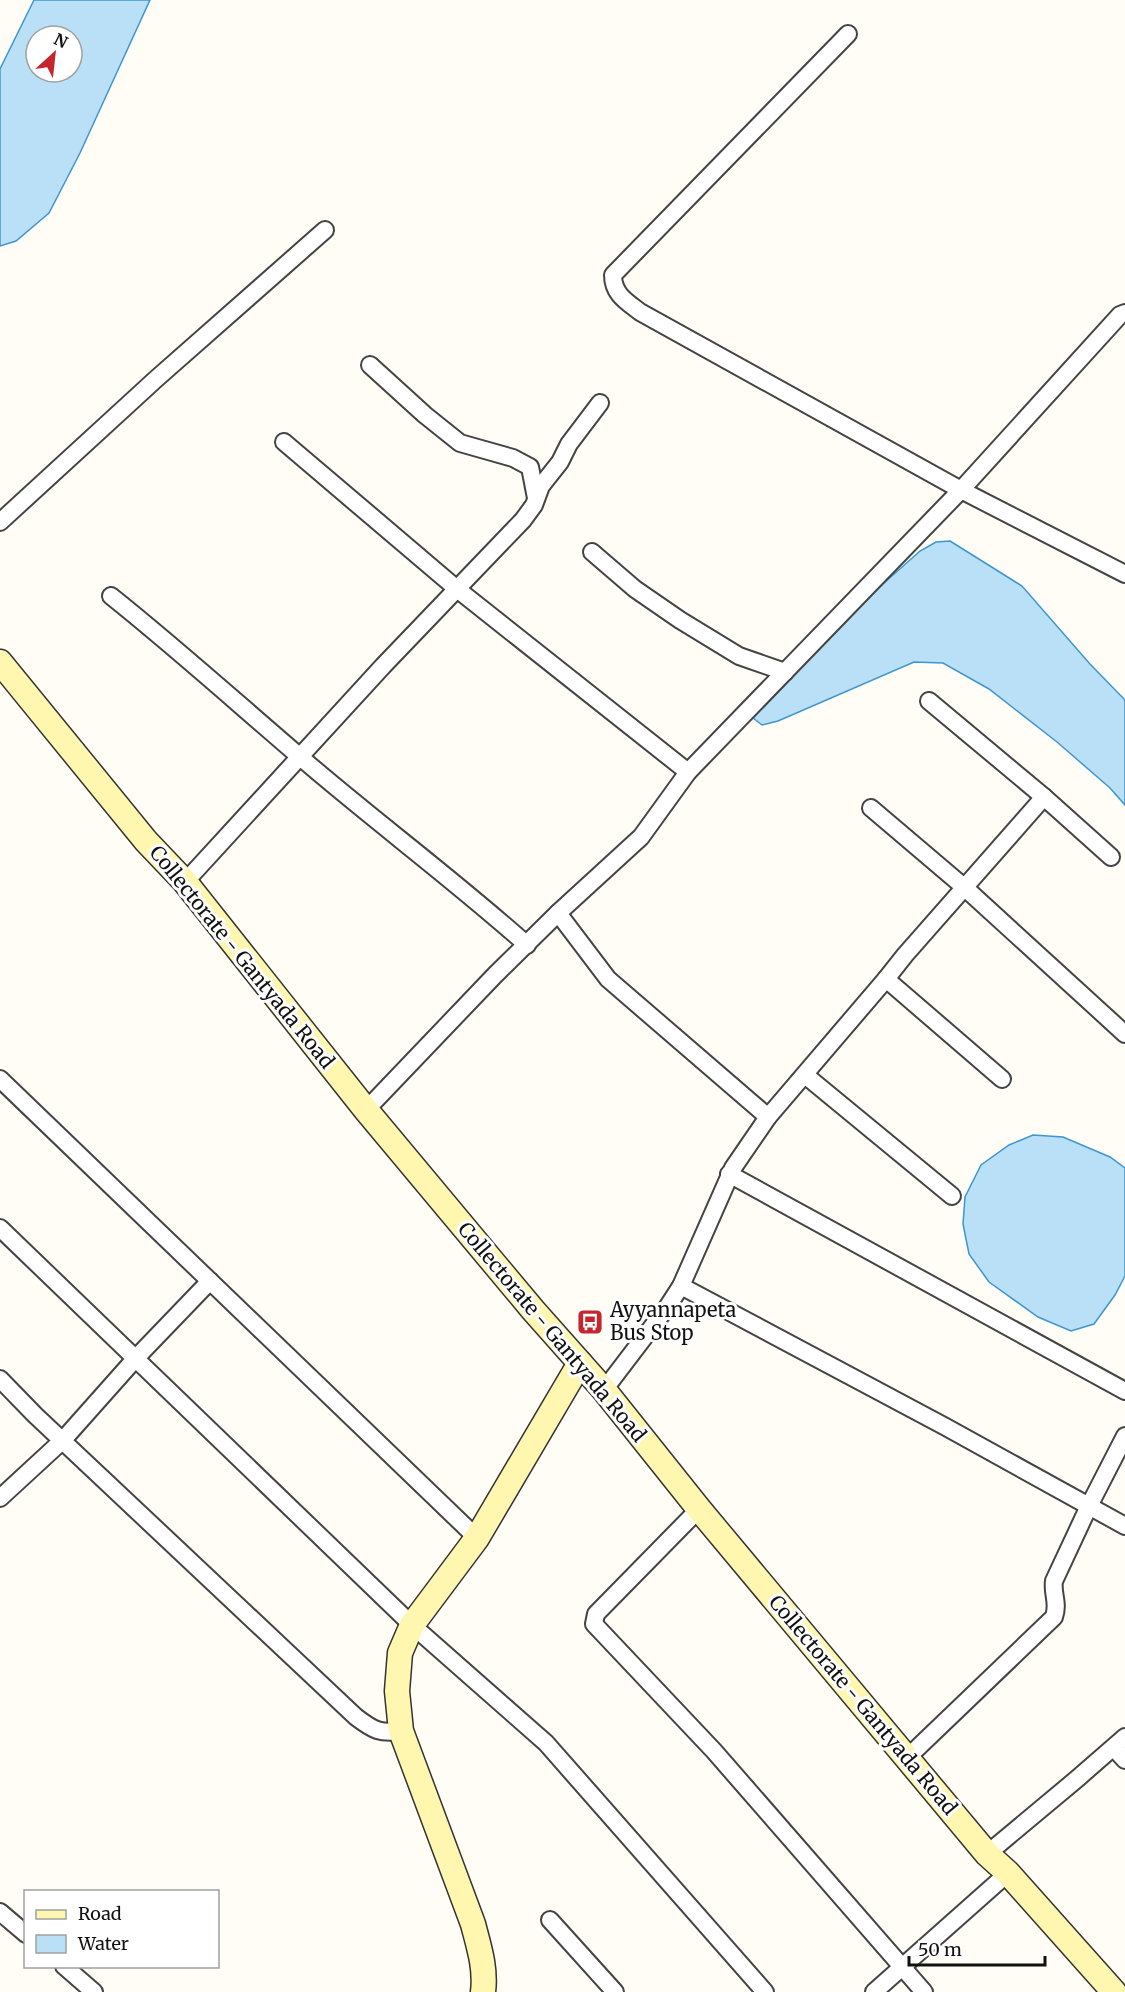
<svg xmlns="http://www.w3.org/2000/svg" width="1125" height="1992" font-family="Merriweather,serif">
  <rect width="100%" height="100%" fill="#fffdf5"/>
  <g fill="#b9e0f7" stroke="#3f96cf" stroke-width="1.5" fill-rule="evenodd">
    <path d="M34,0H150L80,153L49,213L16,241L0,246V69ZM36,36H72V72H36Z"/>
    <polygon points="950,541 1022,586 1090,664 1125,700 1125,805 1110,788 1057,742 989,689 943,663 914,662 778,721 762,725 753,718 782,688 811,652 848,615 920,551 936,542"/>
    <polygon points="1033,1135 1063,1137 1110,1157 1125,1168 1125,1276 1115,1295 1094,1324 1071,1331 1038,1317 989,1282 969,1254 963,1224 965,1197 981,1165 1009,1145"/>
  </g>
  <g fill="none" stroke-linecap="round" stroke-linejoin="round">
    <defs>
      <g id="street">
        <path d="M848,34L613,275C613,294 626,301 640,312L961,490L1125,574"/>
        <polyline points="370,365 425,415 460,443 513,458 530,467 536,498"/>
        <polyline points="284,442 457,589 688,772"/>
        <polyline points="0,522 156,379 325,230"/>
        <polyline points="592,552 635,589 680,620 739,656 785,672"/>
        <path d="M111,596C175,647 236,702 299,756C373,820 453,879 527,945"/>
        <polyline points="929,701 1044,797 1111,857"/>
        <polyline points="871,808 964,887 1125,1034"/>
        <polyline points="185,882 383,666 523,520 534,505 541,486 560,462 569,444 600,403"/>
        <polyline points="558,913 608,979 768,1117"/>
        <polyline points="886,979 1002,1079"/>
        <polyline points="805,1075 952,1196"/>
        <polyline points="0,1079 477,1538"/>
        <polyline points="366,1110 495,975 558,913 641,837 688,772 961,490 1120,315 1125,313"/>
        <polyline points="729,1174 1125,1391"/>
        <polyline points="0,1228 412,1625 546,1743 765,1992"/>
        <polyline points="681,1286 944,1426 1125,1526"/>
        <path d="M0,1379L35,1415L356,1717C373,1730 380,1734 401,1731"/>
        <polyline points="604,1390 668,1306 681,1286 733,1168 768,1117 886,979 905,955 1044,797"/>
        <polyline points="0,1498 63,1440 135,1359 210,1281"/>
        <polyline points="699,1509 596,1614 594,1624 714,1751 924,1992"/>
        <polyline points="1114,1748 1125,1760"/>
        <path d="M907,1758L1054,1617C1059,1602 1052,1595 1054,1581L1089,1506L1125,1436"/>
        <polyline points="987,1854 1078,1778 1125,1737"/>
        <polyline points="0,1912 26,1934"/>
        <polyline points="550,1920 615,1992"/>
        <polyline points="64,1966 94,1992"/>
        <polyline points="874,1992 1008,1873"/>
      </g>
      <g id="secondary">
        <polyline points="0,662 146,841 185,882 366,1110 533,1310 604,1390 699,1509 987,1854 1008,1873 1114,1992"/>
        <path d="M483,1992C486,1968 479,1947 473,1924L401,1731L397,1691L400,1653L412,1625L477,1538L580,1363"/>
      </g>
    </defs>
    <use href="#street" stroke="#444" stroke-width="20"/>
    <use href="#secondary" stroke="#333" stroke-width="27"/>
    <use href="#street" stroke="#fff" stroke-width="16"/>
    <use href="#secondary" stroke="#fff6b0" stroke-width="24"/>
  </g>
  <defs>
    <symbol id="bus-square" viewBox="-11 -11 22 22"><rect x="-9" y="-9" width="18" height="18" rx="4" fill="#c4262e" stroke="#fff"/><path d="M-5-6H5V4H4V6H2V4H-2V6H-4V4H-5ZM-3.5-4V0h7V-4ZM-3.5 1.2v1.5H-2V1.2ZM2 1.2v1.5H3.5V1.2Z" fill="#fff"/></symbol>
  </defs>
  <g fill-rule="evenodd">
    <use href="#bus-square" x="575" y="1307" width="30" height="30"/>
  </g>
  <g text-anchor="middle" stroke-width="6" stroke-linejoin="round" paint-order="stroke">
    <g font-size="20" fill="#111" stroke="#fff">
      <text transform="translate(242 957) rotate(51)" y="7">Collectorate - Gantyada Road</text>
      <text transform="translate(552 1332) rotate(50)" y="7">Collectorate - Gantyada Road</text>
      <text transform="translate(863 1705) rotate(50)" y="7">Collectorate - Gantyada Road</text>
    </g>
    <g font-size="20" fill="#111" stroke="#fff" text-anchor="start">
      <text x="610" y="1317">Ayyannapeta<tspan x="610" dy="23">Bus Stop</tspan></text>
    </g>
  </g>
  <rect x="24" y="1890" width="195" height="78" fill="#ffffff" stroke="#a0a0a0" stroke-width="1.5"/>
  <rect x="36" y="1910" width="30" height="9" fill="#fff6b0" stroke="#a0a0a0" stroke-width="1.5"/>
  <text x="78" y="1920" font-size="18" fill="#111111">Road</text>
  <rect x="36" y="1935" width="30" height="18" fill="#b9e0f7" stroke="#a0a0a0" stroke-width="1.5"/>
  <text x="78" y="1950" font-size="18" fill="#111111">Water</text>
  <g transform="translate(54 54) rotate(27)"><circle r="28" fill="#ffffff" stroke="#a0a0a0" stroke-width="1.5"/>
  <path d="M0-4.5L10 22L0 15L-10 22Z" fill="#c4262e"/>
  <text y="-9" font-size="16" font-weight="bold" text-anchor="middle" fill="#111111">N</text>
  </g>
  <path d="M909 1956v9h136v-9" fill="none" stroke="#111111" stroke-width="3"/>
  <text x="918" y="1956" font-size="18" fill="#111111" stroke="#ffffff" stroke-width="4.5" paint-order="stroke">50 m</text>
</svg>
